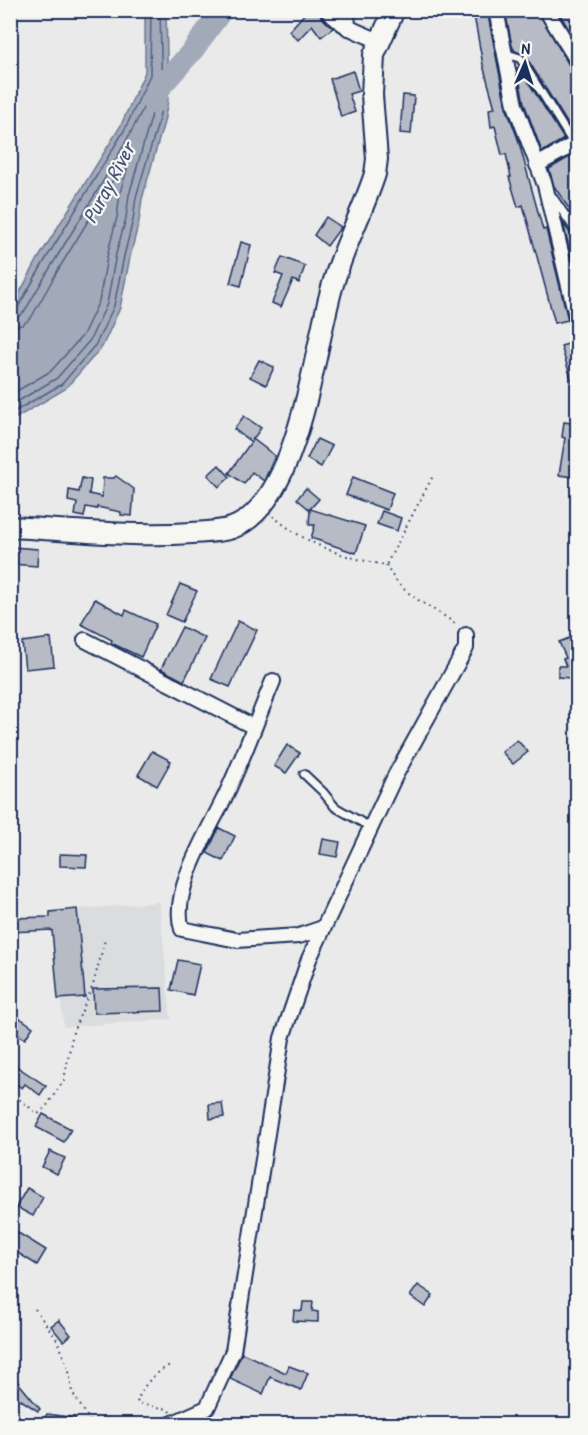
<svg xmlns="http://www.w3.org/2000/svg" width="588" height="1435" font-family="'Patrick Hand',sans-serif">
  <rect width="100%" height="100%" fill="#e9eae9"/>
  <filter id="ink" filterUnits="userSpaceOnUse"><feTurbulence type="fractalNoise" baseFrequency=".0167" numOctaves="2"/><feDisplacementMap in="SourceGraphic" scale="12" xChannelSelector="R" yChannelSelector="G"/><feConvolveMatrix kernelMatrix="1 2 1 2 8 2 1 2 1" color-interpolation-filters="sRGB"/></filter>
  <g filter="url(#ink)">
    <polygon fill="#dadcde" points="159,902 171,1019 64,1027 50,912"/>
    <polygon fill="#a2aaba" stroke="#6c7995" stroke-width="1.5" points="145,11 166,11 168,101 164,122 142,199 139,221 130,257 120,308 102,347 65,389 11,421 11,309 38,259 120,127 145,72"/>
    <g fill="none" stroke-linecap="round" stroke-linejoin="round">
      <g stroke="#516083" stroke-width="1.5">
        <polyline points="10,311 18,307 44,262 125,129 150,75 151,10"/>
        <path d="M10,318L18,317L25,311C65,239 114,171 149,96L153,95L154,100L151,118L129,195L126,218L116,254L107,304L90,340L57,378L10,406"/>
        <polyline points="10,327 22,325 31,318 58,270 121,167 126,167 127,169 120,193 117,217 108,252 99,301 83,335 51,371 10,395"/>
        <polyline points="10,414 62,384 96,344 114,306 124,256 133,220 136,197 159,120 162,100 160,10"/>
      </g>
      <polyline stroke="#a2aaba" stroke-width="22" points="153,103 162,85 193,50 222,10"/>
    </g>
    <g fill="#b6bbc6" stroke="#1b2f5e" stroke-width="1.5">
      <polygon points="308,10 319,10 321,17 333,28 321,37 312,25 298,40 289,31"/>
      <polygon points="473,10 487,10 506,107 518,139 543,230 546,229 568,320 555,323 523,205 518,207 509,177 511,177 506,154 502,155 495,126 491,127 489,109 495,108 483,65"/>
      <polygon points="505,10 537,10 570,67 578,71 578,133 574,134 525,55 515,51 512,46"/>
      <polygon points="557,10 568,10 578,26 578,44"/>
      <polygon points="519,67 564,139 542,152 524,103 517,68"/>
      <polygon points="353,71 359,91 349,94 355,112 341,117 330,79"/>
      <polygon points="403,95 414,96 411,134 400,133"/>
      <polygon points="573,155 578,162 578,222 554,186 549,169"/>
      <polygon points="326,217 341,227 327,246 314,235"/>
      <polygon points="563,223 570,233 578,258 578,283"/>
      <polygon points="241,242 251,245 241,286 230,283"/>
      <polygon points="282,257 305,266 299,283 293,280 281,307 272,303 283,276 275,273"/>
      <polygon points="578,341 578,391 575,391 561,346"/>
      <polygon points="259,360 274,367 266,385 250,377"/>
      <polygon points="244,416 261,428 251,442 234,429"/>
      <polygon points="564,422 578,424 578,448 573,477 559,475 565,438 562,437"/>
      <polygon points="253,439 275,456 264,481 252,472 244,484 229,473"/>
      <polygon points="317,439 332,446 321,467 307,459"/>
      <polygon points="219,465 230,477 219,487 208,475"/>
      <polygon points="116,476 134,489 132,516 121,515 121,512 97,507 97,509 86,507 84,517 75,515 77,503 68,501 69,490 79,492 82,478 91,480 89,494 102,497 103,478 114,478"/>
      <polygon points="353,477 393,493 387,510 346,495"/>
      <polygon points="306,488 319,499 310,509 365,526 356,553 311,538 315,525 309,525 310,510 297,499"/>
      <polygon points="382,511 401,518 397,531 377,524"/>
      <polygon points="12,547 38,549 37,566 11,564"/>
      <polygon points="180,584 197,591 182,622 166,615"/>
      <polygon points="95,599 124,615 126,610 156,624 141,657 111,643 112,640 81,624"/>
      <polygon points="238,621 257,630 230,687 211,679"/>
      <polygon points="182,627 205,638 184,681 161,669"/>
      <polygon points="572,637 578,650 577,694 570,678 558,677 558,666 566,666 563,659 566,658 559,642"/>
      <polygon points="51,638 54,666 25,669 22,642"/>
      <polygon points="517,740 528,752 513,764 502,752"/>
      <polygon points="287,745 300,753 286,773 274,766"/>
      <polygon points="152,751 171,761 157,786 138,775"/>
      <polygon points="219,828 235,836 223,861 207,853"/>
      <polygon points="323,839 340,842 337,857 320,854"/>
      <polygon points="60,854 87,855 86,867 60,866"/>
      <polygon points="77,909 85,997 58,999 52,930 10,932 10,918 50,917 50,912"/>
      <polygon points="178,960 200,964 193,995 171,990"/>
      <polygon points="162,988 163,1011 94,1013 93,989"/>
      <polygon points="20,1018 33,1027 25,1039 12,1030"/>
      <polygon points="10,1062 46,1086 40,1095 25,1084 22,1088 10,1080"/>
      <polygon points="222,1103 224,1117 210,1119 209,1104"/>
      <polygon points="43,1114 71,1129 64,1142 36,1127"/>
      <polygon points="50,1151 65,1158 57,1174 42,1167"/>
      <polygon points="27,1188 43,1197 33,1216 16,1207"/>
      <polygon points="15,1231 46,1250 37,1265 10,1248 10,1239"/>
      <polygon points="418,1285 433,1295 425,1307 410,1296"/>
      <polygon points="303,1302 313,1302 312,1311 318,1312 318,1322 293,1321 294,1310 302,1311"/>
      <polygon points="59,1320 71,1335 63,1341 51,1326"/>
      <polygon points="242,1353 286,1373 289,1366 308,1373 301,1390 270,1377 263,1394 230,1379"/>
      <polygon points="17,1381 40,1409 38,1411 10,1393"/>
      <polygon points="47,1414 75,1418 75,1425 40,1425"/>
    </g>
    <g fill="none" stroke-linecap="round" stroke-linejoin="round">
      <defs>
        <g id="lane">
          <polyline points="504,53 520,58 578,151"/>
          <polyline points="552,196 578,234"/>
          <polyline points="304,774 323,792 335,807 370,827"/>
        </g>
        <g id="street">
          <polyline points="347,10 348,28"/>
          <polyline points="496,10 515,105 545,185 578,324"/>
          <polyline points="546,10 578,62"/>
          <path d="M328,11C342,27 360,33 380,41"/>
          <polyline points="537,165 578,142"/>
          <polyline points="85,640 254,727"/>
          <path d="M273,681C258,717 245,753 229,788C213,825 169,889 182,929L237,940L299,936L323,928"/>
          <polyline points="171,1424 207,1408 233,1351 282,1038 309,959 395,776 466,648 466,635"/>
        </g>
        <path id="secondary" d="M10,527C70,530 132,537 192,533C205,532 220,532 232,528C300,503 314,346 333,284C344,246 363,211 375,174L377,159L372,95L374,55L394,10"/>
      </defs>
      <use href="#lane" stroke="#1b2f5e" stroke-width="11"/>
      <use href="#street" stroke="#1b2f5e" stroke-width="18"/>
      <use href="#secondary" stroke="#1b2f5e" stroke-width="24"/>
      <g stroke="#1b2f5e" stroke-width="2" stroke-dasharray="1.5 4.5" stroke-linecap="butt">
        <polyline points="10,24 17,10"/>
        <path d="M273,516C305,544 344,558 386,565L434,474"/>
        <path d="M386,565C403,599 431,604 458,626"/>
        <polyline points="10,1092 38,1114 46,1107 64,1080 73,1032 93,985 105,940"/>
        <polyline points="35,1309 58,1341 69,1371 72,1392 92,1424"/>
        <path d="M170,1412L168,1409L137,1403C141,1386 155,1373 170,1365"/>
      </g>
      <use href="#lane" stroke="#f6f6f2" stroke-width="7"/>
      <use href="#street" stroke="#f6f6f2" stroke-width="14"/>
      <use href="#secondary" stroke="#f6f6f2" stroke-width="20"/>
    </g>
  </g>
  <g text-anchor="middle" stroke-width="4.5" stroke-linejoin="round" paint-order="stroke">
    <g font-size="21" font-style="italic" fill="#44547a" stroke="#f6f6f2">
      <text transform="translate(109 183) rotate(-62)" y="7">Puray River</text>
    </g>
  </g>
  <rect width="588" height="1435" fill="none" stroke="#f6f6f2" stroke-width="36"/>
  <rect x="18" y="18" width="552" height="1399" fill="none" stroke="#1b2f5e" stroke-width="2" filter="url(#ink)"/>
  <g transform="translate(525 63) rotate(3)" stroke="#f6f6f2" stroke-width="4.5" paint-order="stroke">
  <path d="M0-4.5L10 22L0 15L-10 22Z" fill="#1b2f5e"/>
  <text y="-9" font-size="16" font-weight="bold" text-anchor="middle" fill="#1b2f5e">N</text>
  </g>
</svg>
